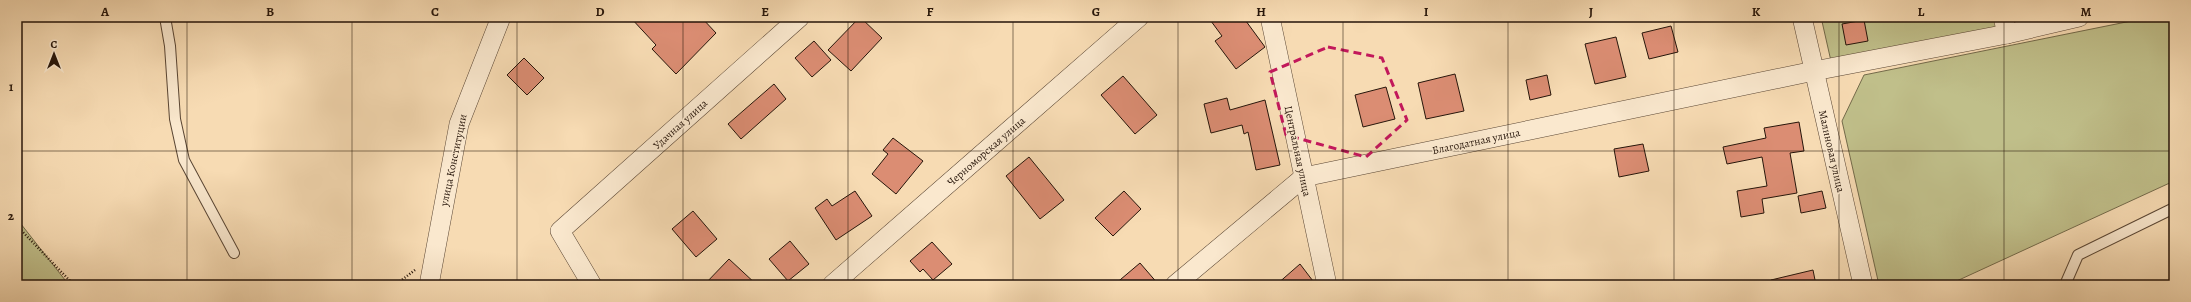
<svg xmlns="http://www.w3.org/2000/svg" width="2191" height="302" font-family="Alegreya,serif">
  <rect width="100%" height="100%" fill="#f7dbb3"/>
  <filter id="stains"><feTurbulence type="fractalNoise" baseFrequency=".005" numOctaves="4"/><feColorMatrix values="0 0 0 0 .2 0 0 0 0 .09 0 0 0 0 .02 0 0 0 .5 -.17"/></filter>
  <radialGradient id="worn" r=".72"><stop offset=".6" stop-color="#630" stop-opacity="0"/><stop offset="1" stop-color="#630" stop-opacity=".3"/></radialGradient>
  <g fill="#c0bf8a" stroke="#736a4a">
    <polygon points="1821,17 1998,17 2001,28 1833,70"/>
    <polygon points="2151,17 2174,17 2174,181 1948,285 1879,285 1842,121 1864,75"/>
    <polygon points="17,219 69,285 17,285"/>
  </g>
  <g fill="#db8d73" stroke="#26150a">
    <polygon points="630,17 701,17 716,33 676,74 652,49 656,45"/>
    <polygon points="860,17 882,38 851,71 828,50"/>
    <polygon points="1208,17 1243,17 1265,47 1236,69 1215,41 1222,36"/>
    <polygon points="1864,20 1868,41 1846,45 1842,24"/>
    <polygon points="1671,26 1678,52 1649,59 1642,33"/>
    <polygon points="1616,37 1626,77 1595,84 1585,44"/>
    <polygon points="814,41 831,60 812,77 795,58"/>
    <polygon points="524,58 544,78 527,95 507,75"/>
    <polygon points="1455,74 1464,111 1426,119 1418,83"/>
    <polygon points="1547,75 1551,95 1530,100 1526,80"/>
    <polygon points="1123,76 1157,115 1135,134 1101,95"/>
    <polygon points="774,84 786,99 741,139 728,124"/>
    <polygon points="1386,87 1395,119 1363,127 1355,95"/>
    <polygon points="1227,98 1230,110 1265,100 1280,165 1256,170 1248,132 1244,134 1242,125 1211,133 1204,104"/>
    <polygon points="1799,122 1804,151 1790,153 1797,193 1762,199 1764,213 1741,217 1737,191 1767,186 1762,157 1727,164 1723,147 1766,138 1764,128"/>
    <polygon points="893,138 923,161 896,194 872,174 888,154 883,150"/>
    <polygon points="1643,144 1649,171 1619,177 1614,149"/>
    <polygon points="1029,157 1064,200 1040,219 1006,176"/>
    <polygon points="855,191 872,216 836,240 815,208 827,199 832,206"/>
    <polygon points="1124,191 1141,209 1113,236 1095,218"/>
    <polygon points="1822,191 1826,208 1801,213 1798,196"/>
    <polygon points="693,211 717,239 696,257 672,229"/>
    <polygon points="790,241 809,264 788,281 769,259"/>
    <polygon points="932,242 952,264 933,280 923,269 920,272 910,261"/>
    <polygon points="729,259 757,285 704,285"/>
    <polygon points="1140,263 1159,285 1114,285"/>
    <polygon points="1300,264 1316,285 1276,285"/>
    <polygon points="1813,270 1816,285 1771,285 1771,280"/>
  </g>
  <g fill="none" stroke-linecap="round" stroke-linejoin="round">
    <defs>
      <g id="service">
        <polyline points="165,17 170,46 175,119 184,160 234,253"/>
        <polyline points="2065,285 2078,255 2174,208"/>
      </g>
      <g id="minor">
        <polyline points="1270,17 1327,285"/>
        <polyline points="1802,17 1863,285"/>
        <polyline points="2003,17 2007,34"/>
        <polyline points="429,285 459,124 501,17"/>
        <polyline points="592,285 560,231 800,17"/>
        <polyline points="832,285 1139,17"/>
        <polyline points="1175,285 1304,177 1814,71 2007,34 2079,17"/>
      </g>
    </defs>
    <use href="#service" stroke="#5a4634" stroke-width="12"/>
    <use href="#minor" stroke="#5a4634" stroke-width="20"/>
    <g stroke="#26150a" stroke-width="2.5" stroke-dasharray="1 2" stroke-linecap="butt">
      <polyline points="17,226 74,285"/>
      <polyline points="395,285 415,270"/>
    </g>
    <use href="#service" stroke="#fae8ce" stroke-width="10"/>
    <use href="#minor" stroke="#fae8ce" stroke-width="19"/>
  </g>
  <path fill="none" stroke="#c2185b" stroke-width="3" stroke-dasharray="8 5" stroke-linejoin="round" d="M1328,47L1382,58L1407,120L1366,157L1286,135L1270,72Z"/>
  <path fill="none" stroke="#26150a" stroke-width="1" stroke-opacity="0.55" d="M187,17V285M352,17V285M517,17V285M683,17V285M848,17V285M1013,17V285M1178,17V285M1343,17V285M1508,17V285M1674,17V285M1839,17V285M2004,17V285M17,151H2174"/>
  <g text-anchor="middle" stroke-width="3" stroke-linejoin="round" paint-order="stroke">
    <g font-size="11" fill="#26150a" stroke="#fae8ce">
      <text transform="translate(680 124) rotate(-42)" y="4">Удачная улица</text>
      <text transform="translate(1476 141) rotate(-12)" y="4">Благодатная улица</text>
      <text transform="translate(986 151) rotate(-41)" y="4">Черноморская улица</text>
      <text transform="translate(1298 151) rotate(78)" y="4">Центральная улица</text>
      <text transform="translate(1832 151) rotate(77)" y="4">Малиновая улица</text>
      <text transform="translate(453 160) rotate(-78)" y="4">улица Конституции</text>
    </g>
  </g>
  <rect width="2191" height="302" fill="none" stroke="#f7dbb3" stroke-width="44"/>
  <g transform="translate(54 54)" stroke="#fae8ce" stroke-width="3" paint-order="stroke">
  <path d="M0-3L7 15L0 10L-7 15Z" fill="#26150a"/>
  <text y="-6" font-size="11" font-weight="bold" text-anchor="middle" fill="#26150a">С</text>
  </g>
  <rect x="22" y="22" width="2147" height="258" fill="none" stroke="#26150a" stroke-width="1.5"/>
  <g font-size="13" text-anchor="middle" font-weight="bold" fill="#26150a">
    <text x="105" y="16">A</text>
    <text x="270" y="16">B</text>
    <text x="435" y="16">C</text>
    <text x="600" y="16">D</text>
    <text x="765" y="16">E</text>
    <text x="930" y="16">F</text>
    <text x="1096" y="16">G</text>
    <text x="1261" y="16">H</text>
    <text x="1426" y="16">I</text>
    <text x="1591" y="16">J</text>
    <text x="1756" y="16">K</text>
    <text x="1921" y="16">L</text>
    <text x="2086" y="16">M</text>
    <text x="11" y="91">1</text>
    <text x="11" y="220">2</text>
  </g>
  <rect width="100%" height="100%" filter="url(#stains)"/>
  <rect width="100%" height="100%" fill="url(#worn)"/>
</svg>
